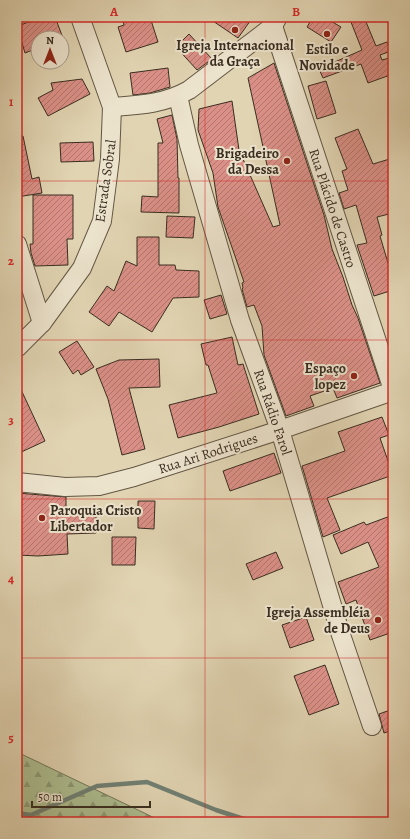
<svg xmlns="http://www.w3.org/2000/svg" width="410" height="839" font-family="Alegreya,serif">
  <defs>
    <pattern id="forest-firs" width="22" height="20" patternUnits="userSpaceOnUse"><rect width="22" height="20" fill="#adbe91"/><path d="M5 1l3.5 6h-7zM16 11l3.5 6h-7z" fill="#8e9b76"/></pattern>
    <pattern id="building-hatch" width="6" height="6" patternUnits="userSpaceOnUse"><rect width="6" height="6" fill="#db9087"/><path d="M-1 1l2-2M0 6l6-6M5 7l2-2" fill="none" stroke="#b3766e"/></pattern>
  </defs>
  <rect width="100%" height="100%" fill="#e1d4b2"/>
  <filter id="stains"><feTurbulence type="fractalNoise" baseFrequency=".005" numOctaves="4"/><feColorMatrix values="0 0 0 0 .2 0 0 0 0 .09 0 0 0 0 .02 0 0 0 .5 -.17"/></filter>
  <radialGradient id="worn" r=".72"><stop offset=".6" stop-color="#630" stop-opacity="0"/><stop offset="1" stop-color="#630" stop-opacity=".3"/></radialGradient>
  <polygon fill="url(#forest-firs)" stroke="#737658" points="17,752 163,822 17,822"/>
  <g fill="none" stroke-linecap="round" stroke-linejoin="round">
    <polyline stroke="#708074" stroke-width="4.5" points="17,813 31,815 97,786 147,782 216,810 253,822"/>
  </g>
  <g fill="url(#building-hatch)" stroke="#392d20">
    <polygon points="44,17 55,17 63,38 38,38 38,48 25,53 17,26"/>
    <polygon points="122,17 150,17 158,42 126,52 118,27 124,25"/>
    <polygon points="207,17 253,17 238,38"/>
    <polygon points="313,17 324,17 341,27 331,42 307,27"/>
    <polygon points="349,17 364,17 376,46 387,42 391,51 380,55 382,60 393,57 393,74 368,83 361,64 323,78 319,69 362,50"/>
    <polygon points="189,34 212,59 197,70 176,47"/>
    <polygon points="274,63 324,215 332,249 343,277 352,305 358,318 380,383 337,398 333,388 310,396 314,406 286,416 264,355 262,326 254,305 247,307 242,289 243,288 242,283 244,282 218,207 213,173 198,130 199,109 232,101 239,150 273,227 280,225 248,78"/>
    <polygon points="168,68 170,87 150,93 133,95 130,73"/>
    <polygon points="82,79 90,94 48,116 38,98 53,90 51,83"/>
    <polygon points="326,81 336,113 317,119 308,86"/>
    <polygon points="172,115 177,139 178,178 179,178 179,213 141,212 142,196 158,197 158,143 163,143 157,119"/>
    <polygon points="358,129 373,164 393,158 393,213 377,217 382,235 380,236 391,273 393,272 393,290 374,296 357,245 367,243 356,205 344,209 339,193 348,190 342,171 347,169 335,138"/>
    <polygon points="17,136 23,136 32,179 39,177 42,193 17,197"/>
    <polygon points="93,142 94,161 61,162 60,143"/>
    <polygon points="33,195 73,195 73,239 67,239 68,265 35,266 31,253 30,244 33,244"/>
    <polygon points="167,216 195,217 193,238 166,237"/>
    <polygon points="137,237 159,237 159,265 175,265 176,270 199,271 199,297 173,298 152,332 119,312 109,326 89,312 107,286 114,291 126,261 137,266"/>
    <polygon points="221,295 227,314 210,319 204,300"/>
    <polygon points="232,337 238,365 243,364 259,414 219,427 178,438 169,405 217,393 208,365 206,365 201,344"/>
    <polygon points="77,341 94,367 81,375 78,370 73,374 59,352"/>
    <polygon points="159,359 160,387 129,388 145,449 122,455 108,399 96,369 119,360"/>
    <polygon points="17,381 45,441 17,454"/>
    <polygon points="382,417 389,435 380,438 393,475 327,498 340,530 323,537 302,466 345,451 338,432"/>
    <polygon points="274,453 281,473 230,491 223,471"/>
    <polygon points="17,493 66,497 66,510 96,509 96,533 67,534 68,554 38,556 17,555"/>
    <polygon points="138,501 155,501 154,529 138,528"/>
    <polygon points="393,515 393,632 370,640 356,600 346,604 338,582 379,567 368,542 341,554 333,535 364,522 366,525"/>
    <polygon points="112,537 136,537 135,565 112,565"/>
    <polygon points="276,552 283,568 253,580 246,564"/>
    <polygon points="306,617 314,640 290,648 282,625"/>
    <polygon points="325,665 339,704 309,715 294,676"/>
    <polygon points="393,709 393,730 384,733 379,714"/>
  </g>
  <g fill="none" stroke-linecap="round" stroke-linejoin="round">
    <defs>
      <g id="minor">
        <polyline points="273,26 393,390"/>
        <polyline points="178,96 189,145 240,320 280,430 340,632 372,726"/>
        <path d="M112,107C140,105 164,104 189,90L273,26L278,17"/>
        <polyline points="17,244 42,323"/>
        <polyline points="17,348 42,323 82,268 102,221 110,159 112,107 80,17"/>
        <polyline points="17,482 65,487 99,486 134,477 280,430 393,391"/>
      </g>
    </defs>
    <use href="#minor" stroke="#635744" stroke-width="20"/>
    <use href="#minor" stroke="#ece3cd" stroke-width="18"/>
  </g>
  <path fill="none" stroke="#d62828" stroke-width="1" stroke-opacity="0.55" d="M205,17V822M17,181H393M17,340H393M17,499H393M17,658H393"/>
  <g fill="#8f2418" stroke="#ece3cd" stroke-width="1.5">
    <circle cx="235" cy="30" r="4"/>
    <circle cx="327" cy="34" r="4"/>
    <circle cx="287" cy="161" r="4"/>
    <circle cx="354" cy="376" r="4"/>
    <circle cx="42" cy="518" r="4"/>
    <circle cx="378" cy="620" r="4"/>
  </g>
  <g text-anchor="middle" stroke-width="4" stroke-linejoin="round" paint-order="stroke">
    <g font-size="14" font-weight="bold" fill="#392d20" stroke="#ece3cd" text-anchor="end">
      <text x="235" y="50" text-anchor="middle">Igreja Internacional<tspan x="235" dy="16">da Graça</tspan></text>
      <text x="327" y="54" text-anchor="middle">Estilo e<tspan x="327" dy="16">Novidade</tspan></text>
      <text x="279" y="158">Brigadeiro<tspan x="279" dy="16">da Dessa</tspan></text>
      <text x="346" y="373">Espaço<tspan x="346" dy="16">lopez</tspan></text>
      <text x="50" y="515" text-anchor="start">Paroquia Cristo<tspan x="50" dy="16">Libertador</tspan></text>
      <text x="370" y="617">Igreja Assembléia<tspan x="370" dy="16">de Deus</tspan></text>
    </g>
    <g font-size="14" fill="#392d20" stroke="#ece3cd">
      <text transform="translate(105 181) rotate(-82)" y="5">Estrada Sobral</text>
      <text transform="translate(333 208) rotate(72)" y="5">Rua Plácido de Castro</text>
      <text transform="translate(273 412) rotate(71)" y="5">Rua Rádio Farol</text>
      <text transform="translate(208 453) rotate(-18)" y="5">Rua Ari Rodrigues</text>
    </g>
  </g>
  <rect width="410" height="839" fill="none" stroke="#e1d4b2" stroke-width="44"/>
  <g transform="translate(50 50)"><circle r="19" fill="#ece3cd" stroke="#a49a88"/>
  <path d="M0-3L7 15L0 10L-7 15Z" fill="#8f2418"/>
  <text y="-6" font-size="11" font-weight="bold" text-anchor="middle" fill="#392d20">N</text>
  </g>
  <path d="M32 801v6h118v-6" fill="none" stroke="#392d20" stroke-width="2"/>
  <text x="38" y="801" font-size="12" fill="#392d20" stroke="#ece3cd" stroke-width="3" paint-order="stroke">50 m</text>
  <rect x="22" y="22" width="366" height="795" fill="none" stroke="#d62828" stroke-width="1.5"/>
  <g font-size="13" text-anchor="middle" font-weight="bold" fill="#d62828">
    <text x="114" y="16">A</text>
    <text x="296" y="16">B</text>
    <text x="11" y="106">1</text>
    <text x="11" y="265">2</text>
    <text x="11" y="424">3</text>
    <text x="11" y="583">4</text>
    <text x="11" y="742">5</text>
  </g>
  <rect width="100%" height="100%" filter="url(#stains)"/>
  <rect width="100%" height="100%" fill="url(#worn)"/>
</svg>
